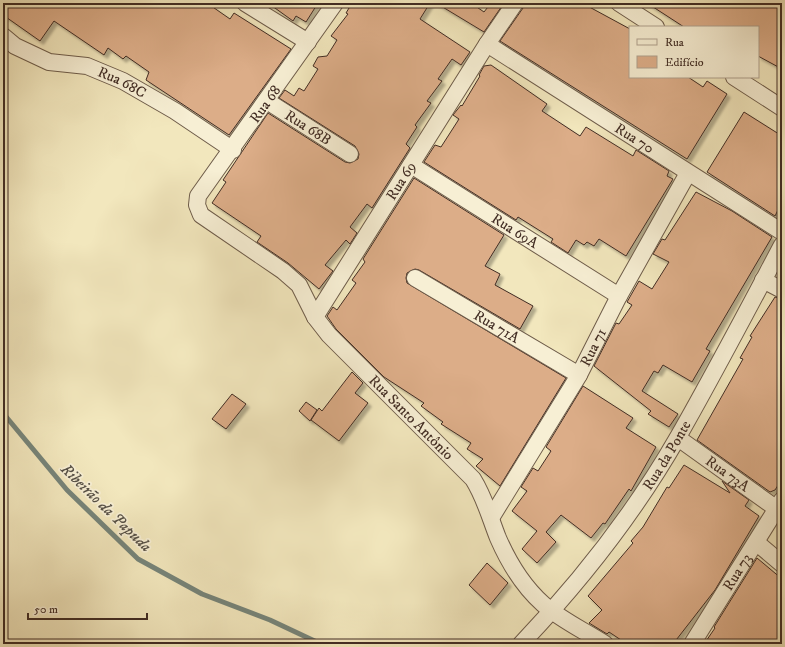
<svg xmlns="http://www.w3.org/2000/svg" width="785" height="647" font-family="'IM FELL DW Pica',serif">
  <defs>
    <filter id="shadow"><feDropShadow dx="3.5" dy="3.5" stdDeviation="1" flood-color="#0004"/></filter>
  </defs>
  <rect width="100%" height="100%" fill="#f2e7bd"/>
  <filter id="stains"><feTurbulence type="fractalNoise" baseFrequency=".005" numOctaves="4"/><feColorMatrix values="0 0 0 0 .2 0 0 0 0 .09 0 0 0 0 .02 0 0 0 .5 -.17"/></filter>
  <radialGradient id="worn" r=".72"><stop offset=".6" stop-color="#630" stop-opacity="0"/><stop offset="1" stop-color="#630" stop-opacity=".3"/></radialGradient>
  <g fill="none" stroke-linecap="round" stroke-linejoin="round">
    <polyline stroke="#77857a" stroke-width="5" points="3,413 67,490 138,559 202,594 270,620 321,644"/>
  </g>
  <g fill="#dcad88" stroke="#422d24" filter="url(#shadow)">
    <polygon points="8,3 207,3 230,19 234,13 291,49 229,135 146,80 149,72 126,56 123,59 108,48 104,55 54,21 40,41 3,15 3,11"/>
    <polygon points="268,3 318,3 306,22 296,16 293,21"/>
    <polygon points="352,3 430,3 420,19 470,52 461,65 452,59 438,79 442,81 427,101 431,103 415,125 417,127 406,144 410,148 372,208 367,204 350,227 357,233 350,244 346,240 325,265 333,271 319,289 288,263 257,242 261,236 212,203 226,182 223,180 268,113 345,162 350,163 358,159 359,154 355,146 279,98 285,90 294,96 299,88 304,91 318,69 313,66 318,57 327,56 337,40 331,36 348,14 346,13"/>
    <polygon points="436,3 471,3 484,12 491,3 504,3 484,32"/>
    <polygon points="524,3 582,3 630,29 630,77 688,77 703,87 707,81 727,94 687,159 500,41 523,8"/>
    <polygon points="647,3 782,3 782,69 758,56 758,27 684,27"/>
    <polygon points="491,65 547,104 542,111 580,136 586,127 633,156 636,150 669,171 667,176 673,179 626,256 599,239 594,246 587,242 584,245 576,240 568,253 551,242 553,239 518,217 516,220 424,162 435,145 441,147 459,119 453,115 461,105 462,106 480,76 479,75 484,66"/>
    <polygon points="744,112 782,136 782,202 775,216 707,172"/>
    <polygon points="414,178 504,235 485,266 500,274 495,285 533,306 520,329 419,270 415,269 407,273 406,278 407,283 566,378 500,486 476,466 483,459 467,449 471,443 441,424 443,422 421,406 424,403 384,377 336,329 327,316 333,307 337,310 356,283 352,280 365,262 363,259"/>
    <polygon points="696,192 732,211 772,237 706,349 710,351 692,382 663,365 658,373 654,371 642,391 678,414 669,427 648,414 651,411 594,366 616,323 619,324 632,305 627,302 639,281 652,289 669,262 653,254 662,239 665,240"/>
    <polygon points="775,297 782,299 782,479 775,490 770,492 697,440 743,359 740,358 752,337 750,336"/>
    <polygon points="352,372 363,383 355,393 368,403 339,441 311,420 319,408 322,411"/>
    <polygon points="583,386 633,418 626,428 656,447 631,491 629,489 605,524 603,523 591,538 561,515 546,532 556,542 537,563 522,549 537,531 512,511 527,491 521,487 533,468 538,471 551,451 546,447"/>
    <polygon points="232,394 246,404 226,429 212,419"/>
    <polygon points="306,402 317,410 310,421 299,411"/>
    <polygon points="684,465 730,493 722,481 749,500 745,506 759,516 715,590 673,644 627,644 609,632 607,634 589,623 602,610 588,596 633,543 631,541 643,527 667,487 669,488"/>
    <polygon points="757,558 782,579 782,644 704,644 715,628 714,627"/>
    <polygon points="487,563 508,583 490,605 469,585"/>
  </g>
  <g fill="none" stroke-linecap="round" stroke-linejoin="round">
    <defs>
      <g id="minor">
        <polyline points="245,3 308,42"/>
        <path id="s1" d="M335,3L198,196L197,205L201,215L283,271L299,285L315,317L329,335L473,479C485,498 490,518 498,538C508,561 524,587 543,604C561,620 585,631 605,644"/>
        <polyline points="619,3 656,27"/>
        <path id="s2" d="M3,36L15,46L49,62L87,66L123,81L175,111L233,150"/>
        <path id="s3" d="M487,44L782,232"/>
        <polyline points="734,77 782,108"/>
        <path id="s4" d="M267,101L350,154"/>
        <path id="s5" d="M411,165L619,296"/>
        <path id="s6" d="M415,278L579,375"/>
        <polyline points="763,280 782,290"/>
        <path id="s7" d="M315,317L487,44L515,3"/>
        <path id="s8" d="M678,438L777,509"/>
        <path id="s9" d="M491,518L579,375L619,296L688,173"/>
        <polyline points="757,543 782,564"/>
        <path id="s10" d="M521,644C580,582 635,512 678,437C714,374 748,309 782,245"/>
        <path id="s11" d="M692,644L782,500"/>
      </g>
    </defs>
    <use href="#minor" stroke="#6e5c4a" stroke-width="18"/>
    <use href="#minor" stroke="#f7efd4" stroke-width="16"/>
  </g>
  <g text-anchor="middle" stroke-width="3.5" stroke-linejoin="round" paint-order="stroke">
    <g font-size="15" fill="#422d24" stroke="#f7efd4">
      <text dy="5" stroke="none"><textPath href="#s2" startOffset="130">Rua 68C</textPath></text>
      <text transform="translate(265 104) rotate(-55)" y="5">Rua 68</text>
      <text dy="5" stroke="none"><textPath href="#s4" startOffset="49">Rua 68B</textPath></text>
      <text dy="5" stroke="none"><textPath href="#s3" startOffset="175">Rua 70</textPath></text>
      <text dy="5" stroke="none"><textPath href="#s7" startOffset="161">Rua 69</textPath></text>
      <text dy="5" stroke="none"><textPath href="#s5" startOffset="123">Rua 69A</textPath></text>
      <text dy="5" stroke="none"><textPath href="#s6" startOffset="95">Rua 71A</textPath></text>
      <text dy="5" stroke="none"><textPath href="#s9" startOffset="199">Rua 71</textPath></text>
      <text dy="5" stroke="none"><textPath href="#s1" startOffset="552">Rua Santo Antônio</textPath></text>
      <text dy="5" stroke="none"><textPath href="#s10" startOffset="239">Rua da Ponte</textPath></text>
      <text dy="5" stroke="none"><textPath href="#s8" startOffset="61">Rua 73A</textPath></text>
      <text dy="5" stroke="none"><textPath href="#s11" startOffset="85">Rua 73</textPath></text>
    </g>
    <g font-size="16" font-style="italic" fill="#585248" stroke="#f7efd4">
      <text transform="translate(107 507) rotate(44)" y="6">Ribeirão da Papuda</text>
    </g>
  </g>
  <rect width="785" height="647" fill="none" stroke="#f2e7bd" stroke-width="16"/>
  <rect x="4" y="4" width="777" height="639" fill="none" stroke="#422d24" stroke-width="2"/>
  <rect x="8" y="8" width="769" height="631" fill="none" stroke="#422d24"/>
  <rect x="629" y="26" width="130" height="52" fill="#f7efd4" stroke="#afa18e"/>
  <rect x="637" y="39" width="20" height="6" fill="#f7efd4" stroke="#afa18e"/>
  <text x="665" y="46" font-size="12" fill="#422d24">Rua</text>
  <rect x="637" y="56" width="20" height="12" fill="#dcad88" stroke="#afa18e"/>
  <text x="665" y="66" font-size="12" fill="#422d24">Edifício</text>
  <path d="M28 613v6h119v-6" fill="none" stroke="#422d24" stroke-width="2"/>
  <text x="34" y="613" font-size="12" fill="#422d24" stroke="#f7efd4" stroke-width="3" paint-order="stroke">50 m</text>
  <rect width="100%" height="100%" filter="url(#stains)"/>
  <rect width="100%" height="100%" fill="url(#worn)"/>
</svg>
